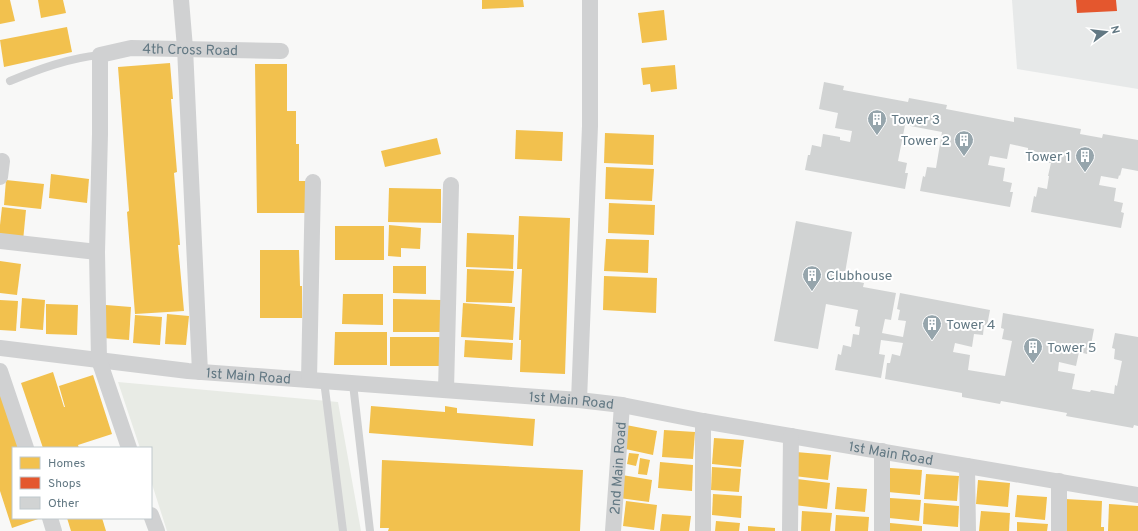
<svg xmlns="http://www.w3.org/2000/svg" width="1138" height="531" font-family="Overpass,sans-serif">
  <rect width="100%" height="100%" fill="#f8f8f7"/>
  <polygon fill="#e7e9e9" points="1012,0 1138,0 1138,89 1017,69"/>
  <polygon fill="#e8ebe5" points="118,382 338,402 361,531 167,531 151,481 151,448 140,448"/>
  <g fill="#f2c14e">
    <polygon points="0,0 10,0 15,21 0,24"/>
    <polygon points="38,0 63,0 66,13 41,18"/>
    <polygon points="482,0 523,0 524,7 482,9"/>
    <polygon points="664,10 667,40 642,43 638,13"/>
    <polygon points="67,27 72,52 4,67 0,40"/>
    <polygon points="170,63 173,99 171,99 177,172 174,173 180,245 178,245 184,311 135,314 127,212 129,211 118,67"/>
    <polygon points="255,64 287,64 287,111 296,111 296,144 299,144 299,181 308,181 308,213 257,213"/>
    <polygon points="675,65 677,89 651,92 650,84 643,85 641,68"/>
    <polygon points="516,130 563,132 562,161 515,159"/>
    <polygon points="605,133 654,135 653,165 604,163"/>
    <polygon points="437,138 441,154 385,167 381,151"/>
    <polygon points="606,167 654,169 652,201 605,199"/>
    <polygon points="51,174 89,179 87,203 49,198"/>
    <polygon points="6,180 44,184 41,209 4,205"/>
    <polygon points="389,188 441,189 441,223 388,222"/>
    <polygon points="609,203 655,205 654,235 608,233"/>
    <polygon points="2,207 26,210 23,241 0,238 0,225"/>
    <polygon points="519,216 570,218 565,374 520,372 521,340 519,340 522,269 517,269"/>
    <polygon points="389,225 421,228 420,249 401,248 401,257 388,256"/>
    <rect x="335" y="226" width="49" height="34"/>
    <polygon points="467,233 514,235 513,269 466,267"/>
    <polygon points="606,239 649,240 648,273 604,271"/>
    <polygon points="260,250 299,250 300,286 302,286 302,318 260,318"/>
    <polygon points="0,261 21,264 17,295 0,293"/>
    <polygon points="393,266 426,266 426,294 393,293"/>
    <polygon points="467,269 514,271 512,303 466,302"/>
    <polygon points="604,276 657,278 656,313 603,310"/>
    <polygon points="343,294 383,294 383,325 342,324"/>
    <polygon points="22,298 45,300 43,330 20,328"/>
    <polygon points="393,299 441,300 441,332 393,332"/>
    <polygon points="0,300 18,301 16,331 0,330"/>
    <polygon points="463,303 515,307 513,340 461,337"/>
    <polygon points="46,304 78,305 77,335 46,334"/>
    <polygon points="106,305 131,307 129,340 103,338"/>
    <polygon points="167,314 189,316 186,345 165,344"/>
    <polygon points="135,315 162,317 160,345 133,343"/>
    <polygon points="335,332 387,332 387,365 334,365"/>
    <rect x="390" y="337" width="52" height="29"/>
    <polygon points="465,340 513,343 512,360 464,357"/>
    <polygon points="53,372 64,407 65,407 59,386 93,375 112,434 78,445 79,448 43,448 21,383"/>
    <polygon points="0,394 20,448 13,448 13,518 41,518 12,528 0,491"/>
    <polygon points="371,406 445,412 445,406 457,408 457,413 535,419 533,446 369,433"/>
    <polygon points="626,425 657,431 653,455 621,448"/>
    <polygon points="664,430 695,432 693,459 662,457"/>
    <polygon points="714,438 744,440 741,467 712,464"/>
    <polygon points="796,452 831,455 828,480 794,476"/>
    <polygon points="629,453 639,454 636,466 627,464"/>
    <polygon points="640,458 650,460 647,475 638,474"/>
    <polygon points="382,460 583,470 580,531 388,531 389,528 380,528"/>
    <polygon points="660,462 693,465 692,491 658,488"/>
    <polygon points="712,467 741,469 739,492 711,490"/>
    <polygon points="890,468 922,470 920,495 888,492"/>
    <polygon points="926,474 959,476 957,501 924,499"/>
    <polygon points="622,475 652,480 649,502 619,498"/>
    <polygon points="797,479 830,483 827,509 794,505"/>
    <polygon points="978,480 1010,483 1008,507 976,504"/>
    <polygon points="837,487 867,489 865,512 835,509"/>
    <polygon points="713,494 742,496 741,518 712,515"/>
    <polygon points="1017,495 1047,497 1045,520 1015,517"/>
    <polygon points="890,498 921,500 919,521 889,518"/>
    <polygon points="1065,499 1102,501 1101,527 1104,527 1104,531 1064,531"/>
    <polygon points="626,501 657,505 654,530 623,526"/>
    <polygon points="924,503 959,506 958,527 923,524"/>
    <polygon points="1109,504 1138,506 1138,531 1108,531"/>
    <polygon points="802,511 832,513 830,531 801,531"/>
    <polygon points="981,511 1010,513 1009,531 979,531"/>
    <polygon points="662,514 691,516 689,531 660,531"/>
    <polygon points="836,515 869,517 868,531 835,531"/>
    <polygon points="67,518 102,518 106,531 71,531"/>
    <polygon points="716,521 740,523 739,531 715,531"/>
    <polygon points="1017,522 1048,524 1047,531 1017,531"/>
    <polygon points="890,523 922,526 922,531 889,531"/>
    <polygon points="748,526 775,528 775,531 748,531"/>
  </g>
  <polygon fill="#e4572e" points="1076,0 1116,0 1117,11 1077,13"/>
  <g fill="#d1d3d3">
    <polygon points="824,82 844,86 843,90 908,102 909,98 947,105 946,109 1014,122 1014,117 1081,129 1080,134 1102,138 1103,134 1138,140 1138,171 1122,168 1120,176 1119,175 1118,179 1101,176 1099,185 1116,188 1114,201 1123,203 1121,212 1124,213 1121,228 1031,212 1034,196 1036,197 1038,187 1047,189 1049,176 1048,176 1051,163 1049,163 1051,155 1028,150 1028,148 1010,144 1007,159 990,156 988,165 1005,168 1003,181 1012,183 1010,192 1013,192 1010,207 920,191 923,176 925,177 927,167 936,168 942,132 905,125 898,161 907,163 905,173 908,173 905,189 805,170 808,155 810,155 812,145 821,147 823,134 840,137 840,140 850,142 852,131 835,128 838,113 819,109"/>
    <polygon points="796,221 852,232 844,279 864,283 863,287 896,293 891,320 885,319 882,333 903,337 906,321 898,320 900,310 897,309 900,293 990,310 987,326 984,325 983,335 974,334 972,347 955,343 953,352 970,355 968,370 1005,376 1012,341 1002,339 1004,329 1001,328 1003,313 1094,329 1091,345 1089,344 1087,354 1079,352 1076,366 1059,362 1058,371 1075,374 1072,389 1090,392 1091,390 1114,394 1115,385 1117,386 1122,361 1114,359 1115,349 1112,348 1115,333 1138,337 1138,426 1134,425 1133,428 1066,416 1067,413 1001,401 1000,404 962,397 962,393 885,379 887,363 890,363 892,354 900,356 903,343 881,340 879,354 885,355 881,378 835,370 838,354 841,355 843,345 851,347 853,334 859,335 860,327 855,326 858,310 826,304 818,349 774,341"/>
  </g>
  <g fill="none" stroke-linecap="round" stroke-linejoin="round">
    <g stroke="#d0d1d2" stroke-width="8">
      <path d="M10,81C39,69 69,58 100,55"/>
      <polyline points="324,381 343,531"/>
      <polyline points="353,384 370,531"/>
    </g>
    <g stroke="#d0d1d2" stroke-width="16">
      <polyline points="181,0 185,48 200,372"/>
      <polyline points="0,177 2,161"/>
      <polyline points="0,241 97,252"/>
      <path id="s1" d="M0,348L188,371L579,400L622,405L703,421L1138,495"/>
      <polyline points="0,371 26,448"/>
      <polyline points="309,380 313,182"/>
      <polyline points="446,390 451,185"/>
      <polyline points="579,400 590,126 590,0"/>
      <polyline points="703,421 703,531"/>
      <path id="s2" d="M129,448L99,360L97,252L100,134V55L131,48L281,51"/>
      <polyline points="967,466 968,531"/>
      <polyline points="1059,481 1059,531"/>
      <polyline points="151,515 157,531"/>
      <polyline points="50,518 54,531"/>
      <path id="s3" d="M613,531L622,405"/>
      <polyline points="790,531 791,436"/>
      <polyline points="882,531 882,451"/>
    </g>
  </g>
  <defs>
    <symbol id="building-pin" viewBox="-11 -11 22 30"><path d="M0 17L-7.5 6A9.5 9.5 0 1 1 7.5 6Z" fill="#96a5ac" stroke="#fff"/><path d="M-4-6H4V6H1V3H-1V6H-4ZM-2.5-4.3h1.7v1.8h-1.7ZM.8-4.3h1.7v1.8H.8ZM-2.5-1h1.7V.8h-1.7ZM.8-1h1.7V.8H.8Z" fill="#fff"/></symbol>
  </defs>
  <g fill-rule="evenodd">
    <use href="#building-pin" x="866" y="108" width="22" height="30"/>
    <use href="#building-pin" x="953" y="129" width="22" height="30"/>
    <use href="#building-pin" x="1074" y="145" width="22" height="30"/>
    <use href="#building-pin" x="801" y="264" width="22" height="30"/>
    <use href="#building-pin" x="921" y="313" width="22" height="30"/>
    <use href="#building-pin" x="1022" y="336" width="22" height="30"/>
  </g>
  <g text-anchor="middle" stroke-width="4" stroke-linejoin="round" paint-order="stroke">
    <g font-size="14" fill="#627883" stroke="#fff">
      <text dy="5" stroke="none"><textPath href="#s2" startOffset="489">4th Cross Road</textPath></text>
      <text dy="5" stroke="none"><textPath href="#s1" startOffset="250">1st Main Road</textPath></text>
      <text dy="5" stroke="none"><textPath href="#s1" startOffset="574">1st Main Road</textPath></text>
      <text dy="5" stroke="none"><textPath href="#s1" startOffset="898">1st Main Road</textPath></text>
      <text dy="5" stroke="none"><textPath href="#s3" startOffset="63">2nd Main Road</textPath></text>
    </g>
    <g font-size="14" fill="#627883" stroke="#fff" text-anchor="start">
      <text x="891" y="124">Tower 3</text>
      <text x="950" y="145" text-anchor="end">Tower 2</text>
      <text x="1071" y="161" text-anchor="end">Tower 1</text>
      <text x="826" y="280">Clubhouse</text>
      <text x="946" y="329">Tower 4</text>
      <text x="1047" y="352">Tower 5</text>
    </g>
  </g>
  <rect x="12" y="447" width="140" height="72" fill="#ffffff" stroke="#c0c9cd"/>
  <rect x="20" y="457" width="20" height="12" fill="#f2c14e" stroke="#c0c9cd"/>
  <text x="48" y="467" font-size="12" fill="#627883">Homes</text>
  <rect x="20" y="477" width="20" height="12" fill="#e4572e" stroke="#c0c9cd"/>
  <text x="48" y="487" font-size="12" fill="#627883">Shops</text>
  <rect x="20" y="497" width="20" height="12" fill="#d1d3d3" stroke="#c0c9cd"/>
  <text x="48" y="507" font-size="12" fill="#627883">Other</text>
  <g transform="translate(1106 32) rotate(75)" stroke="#ffffff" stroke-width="3" paint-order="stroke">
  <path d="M0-3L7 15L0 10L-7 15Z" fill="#627883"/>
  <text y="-6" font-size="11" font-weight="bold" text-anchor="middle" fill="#627883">N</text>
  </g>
</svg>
